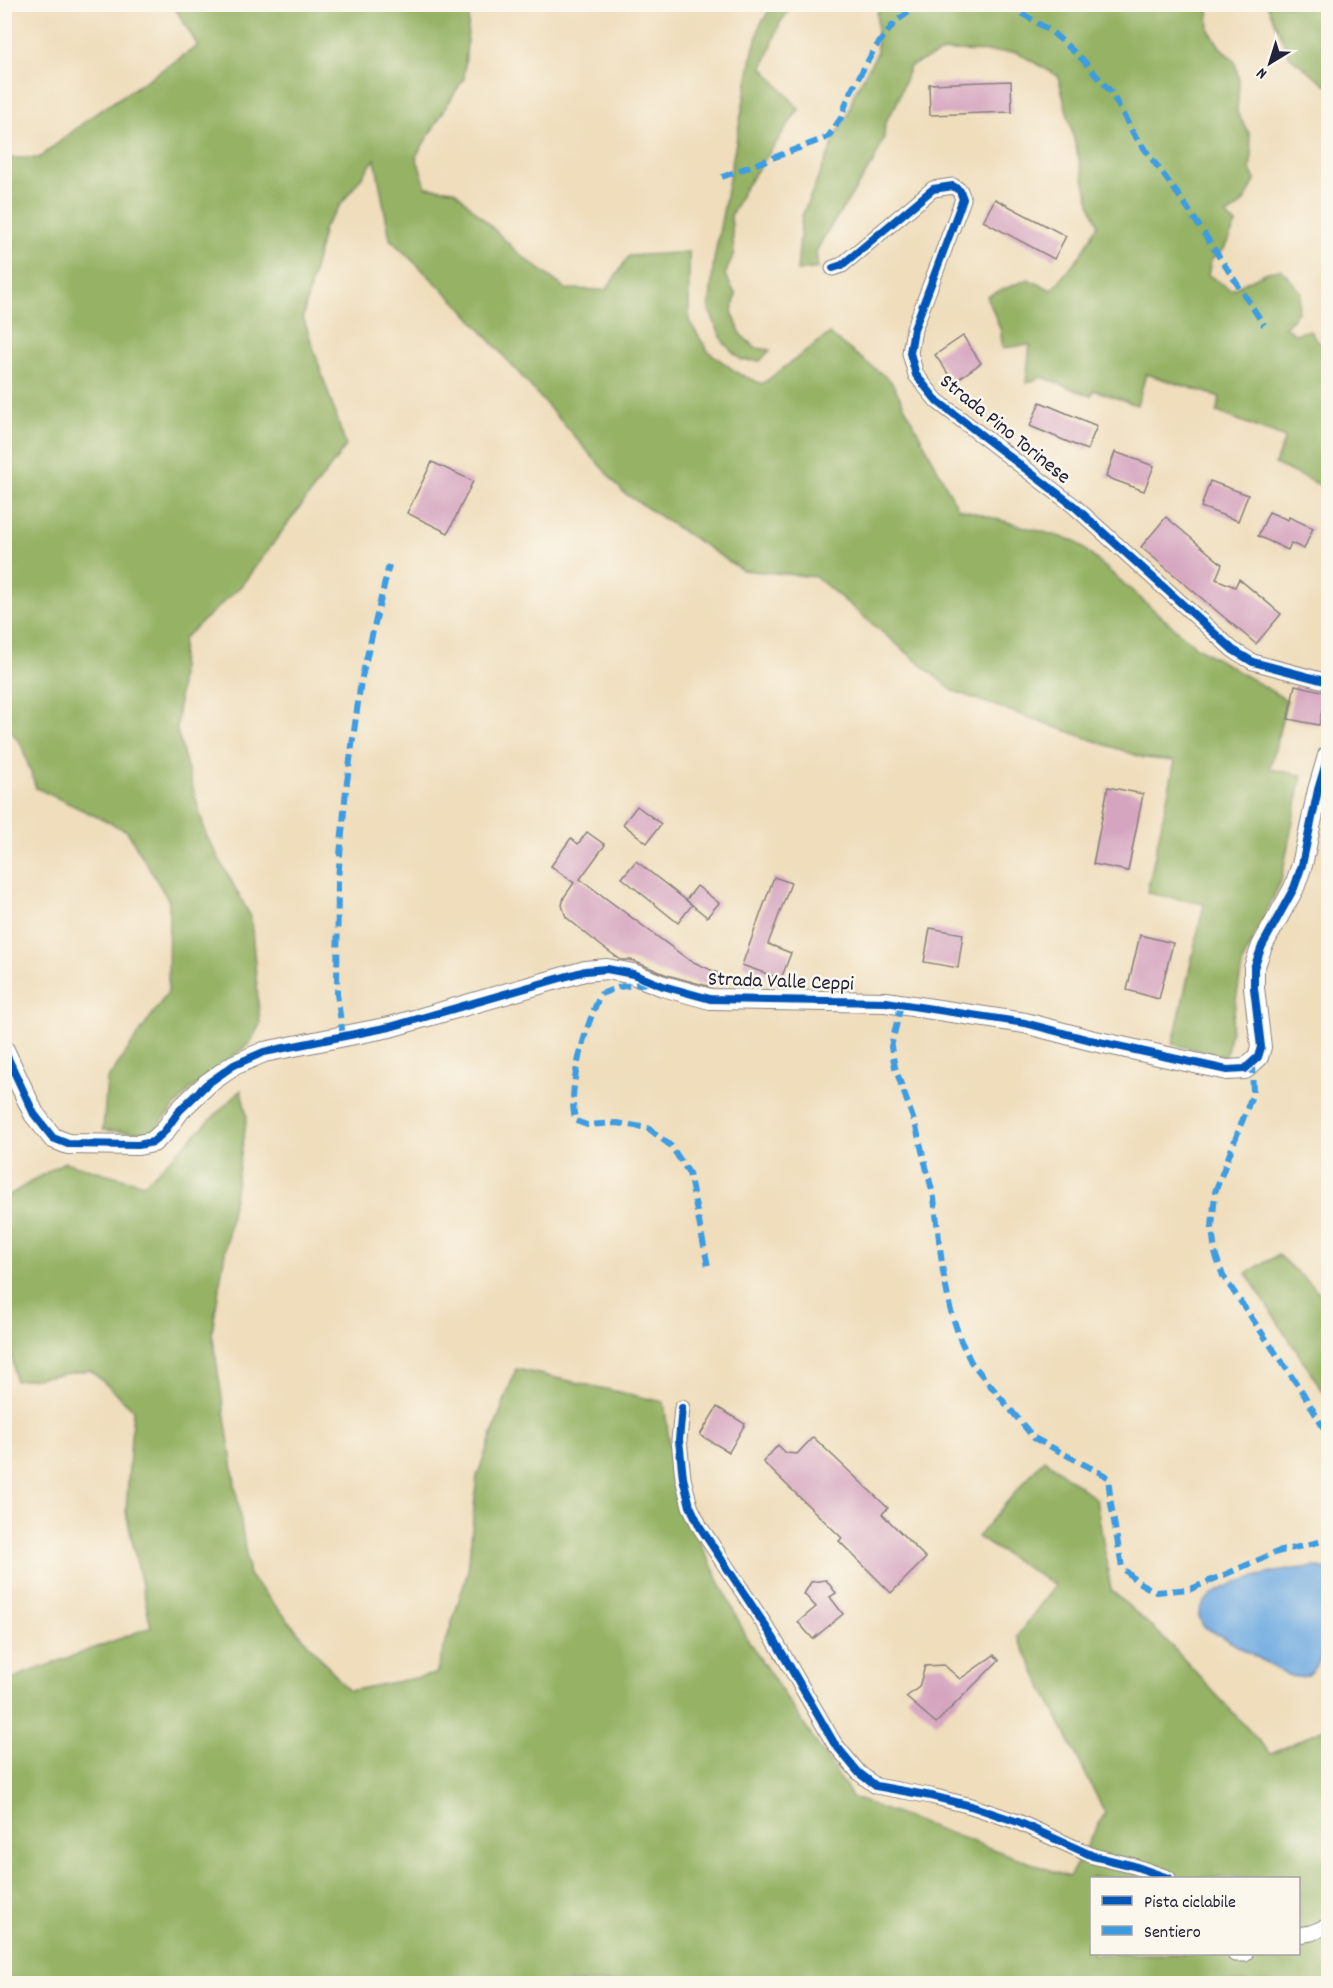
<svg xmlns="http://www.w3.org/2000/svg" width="1333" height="1988" font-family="Dekko,sans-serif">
  <rect width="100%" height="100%" fill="#fbf7ec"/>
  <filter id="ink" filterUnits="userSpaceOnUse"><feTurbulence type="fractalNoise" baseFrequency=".0167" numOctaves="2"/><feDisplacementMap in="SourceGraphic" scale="12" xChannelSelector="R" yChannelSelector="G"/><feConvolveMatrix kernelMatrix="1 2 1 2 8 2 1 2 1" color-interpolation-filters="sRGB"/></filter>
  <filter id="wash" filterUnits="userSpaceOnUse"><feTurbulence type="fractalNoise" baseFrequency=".008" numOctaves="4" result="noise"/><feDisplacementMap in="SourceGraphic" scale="24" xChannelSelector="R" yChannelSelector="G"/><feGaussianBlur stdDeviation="1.35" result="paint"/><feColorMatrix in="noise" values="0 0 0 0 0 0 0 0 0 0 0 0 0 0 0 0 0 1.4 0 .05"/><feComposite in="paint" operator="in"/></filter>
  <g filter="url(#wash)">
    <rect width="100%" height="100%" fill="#efddbb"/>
    <g fill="#95b265" stroke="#5c6a50" stroke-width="1.5" fill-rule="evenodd">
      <polygon points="773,4 793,5 780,23 763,68 799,109 745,188 731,216 734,253 725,275 736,295 732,311 741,335 756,348 770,350 760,361 741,360 724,343 709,310 714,260 753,51 760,25"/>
      <polygon points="173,5 470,5 464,78 416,156 426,187 454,190 517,252 566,289 606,290 629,256 689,252 689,321 708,351 739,374 762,384 829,334 891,381 958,508 1075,541 1195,646 1287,700 1270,769 1302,775 1281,881 1243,961 1226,1057 1173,1044 1204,904 1147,893 1175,761 1144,758 953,691 816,577 742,570 624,493 460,306 390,239 375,159 324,227 303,317 346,446 241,586 183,639 177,731 206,835 251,917 260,1024 250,1043 190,1090 151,1133 103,1130 107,1080 168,992 169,901 127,831 36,788 21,744 5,724 4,158 39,158 92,116 198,46"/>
      <path d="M889,5H1208L1209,30L1220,47L1235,62L1239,81L1237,113L1249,133L1252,154L1250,169L1255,180C1248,196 1243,207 1226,215L1236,224L1224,249L1211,260L1208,275L1231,290L1265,273L1281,269L1301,292L1298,312L1285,327L1295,334L1309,330L1328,353V494L1320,485L1275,464L1285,438L1217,412L1220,397L1146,374L1137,405L1094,390L1091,396L1042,377L1026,383L1030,345L1002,348L1001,331L987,296L1028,279L1052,290L1082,253L1098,224L1091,207L1058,76L1016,52L945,51L910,66L896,105L885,122L884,138L873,163L825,235L816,252L818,268L797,271L802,216L836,136L848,115L854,94L877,53V12Z"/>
      <polygon points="1267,5 1328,5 1328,86 1290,57"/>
      <path d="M241,1090L247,1117L212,1332L249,1575L349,1691L436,1674L468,1571L477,1476L516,1369L664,1402L676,1493L749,1642L853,1798L1069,1877L1105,1813L1017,1636L1055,1585L977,1537L1044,1459L1096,1499L1111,1590L1166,1640L1271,1754L1328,1727V1983H5V1681L151,1627L126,1512L133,1409L90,1370L15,1381L5,1278L4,1198L64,1162L144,1184ZM1092,1878H1298V1954H1092Z"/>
      <polygon points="1278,1255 1328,1300 1328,1399 1246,1273"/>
    </g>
    <path fill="#70abe1" stroke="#49668e" stroke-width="1.5" d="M1319,1567L1327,1569L1328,1571C1329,1600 1333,1696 1286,1674L1203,1626C1201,1622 1198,1617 1199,1613C1208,1579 1291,1568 1319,1567Z"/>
    <g id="blocks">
      <g fill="#d5a5c0">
        <polygon points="1011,81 1012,112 930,115 929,84"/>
        <polygon points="995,199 1066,236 1054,259 983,221"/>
        <polygon points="963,336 981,363 954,382 935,355"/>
        <polygon points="1040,402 1097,426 1087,450 1030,426"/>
        <polygon points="1115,452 1154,466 1144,491 1106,477"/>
        <polygon points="432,462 473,481 448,533 407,513"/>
        <polygon points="1210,481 1248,495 1238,521 1201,507"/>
        <polygon points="1269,512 1288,520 1289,517 1313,528 1304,549 1291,543 1288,550 1258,536"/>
        <polygon points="1166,517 1222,564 1216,579 1235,587 1239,579 1281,614 1256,644 1141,547"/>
        <polygon points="1295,685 1326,692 1319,725 1288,719"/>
        <polygon points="1108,787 1143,794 1128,871 1093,864"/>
        <polygon points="637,806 661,824 647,843 623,824"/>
        <polygon points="587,832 605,845 580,879 689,960 718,973 711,987 667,975 631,960 621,960 600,945 566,917 562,905 564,897 574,883 551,866 571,838 578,844"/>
        <polygon points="636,861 692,905 678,923 622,878"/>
        <polygon points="774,877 791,883 768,944 791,953 781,979 742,965"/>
        <polygon points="697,886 719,903 707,917 686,900"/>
        <polygon points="930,928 963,934 958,968 924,962"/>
        <polygon points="1140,935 1173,943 1159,999 1127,990"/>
        <polygon points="717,1407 745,1424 729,1452 700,1435"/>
        <polygon points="813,1437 888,1508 882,1514 926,1558 891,1593 839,1541 842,1538 763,1462 778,1445 786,1453 797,1454"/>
        <polygon points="826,1580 836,1593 830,1597 843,1614 813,1639 798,1622 816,1607 804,1594 811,1582"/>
        <polygon points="994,1655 999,1660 936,1723 906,1697 919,1687 925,1666 944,1665 960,1679"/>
      </g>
    </g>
  </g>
  <g filter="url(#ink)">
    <use href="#blocks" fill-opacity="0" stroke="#88807b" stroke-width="1.5"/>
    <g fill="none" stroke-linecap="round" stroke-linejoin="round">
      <defs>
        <g id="minor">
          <polyline points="833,268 842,265 933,189 953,186 960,191 963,199 914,329 910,353 916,375 937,401 1074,506 1233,650 1253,662 1328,682"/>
          <polyline points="682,1408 679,1440 683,1478 690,1506 700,1527 774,1639 834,1743 859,1773 876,1786 931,1796 971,1806 1018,1822 1093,1856 1134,1866 1168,1878"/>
          <polyline points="1298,1935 1311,1933 1328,1926"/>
          <polyline points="1235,1954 1245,1954"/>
        </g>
        <polyline id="tertiary" points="4,1050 34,1114 53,1138 68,1144 138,1145 153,1142 164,1132 180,1110 207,1084 234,1065 264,1052 390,1027 585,971 607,969 633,974 663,986 710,999 886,1002 1025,1023 1090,1040 1227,1070 1245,1069 1258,1057 1261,1047 1254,988 1254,968 1262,946 1294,888 1302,865 1318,790 1328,756"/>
      </defs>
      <use href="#minor" stroke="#88807b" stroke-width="17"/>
      <use href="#tertiary" stroke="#88807b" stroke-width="22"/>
      <use href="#minor" stroke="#fff" stroke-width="15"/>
      <use href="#tertiary" stroke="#fff" stroke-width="20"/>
      <g stroke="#3c9ce2" stroke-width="6" stroke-dasharray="12 6" stroke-linecap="butt">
        <polyline points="1007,4 1052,32 1083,60 1111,92 1133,133 1182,200 1264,325"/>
        <polyline points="722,177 828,137 841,118 849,95 875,48 896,21 921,4"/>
        <path d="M647,983L619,987L601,994C587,1021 565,1093 576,1121L587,1125L617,1123L648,1128L671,1146L689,1173L708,1266"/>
        <polyline points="901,1005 891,1047 895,1067 916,1127 934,1198 943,1272 950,1308 960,1339 971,1362 1034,1438 1108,1477 1111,1504 1122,1567 1136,1581 1156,1592 1191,1589 1277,1552 1323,1541 1328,1537"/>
        <polyline points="343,1036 337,994 338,878 346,789 361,681 389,565"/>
        <polyline points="1252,1062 1253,1093 1215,1192 1212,1228 1215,1253 1223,1276 1303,1393 1327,1434 1328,1440"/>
      </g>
      <defs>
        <g id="cycleway">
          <polyline points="833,268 842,265 933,189 953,186 960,191 963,199 914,329 910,353 916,375 937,401 1074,506 1233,650 1253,662 1328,682"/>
          <polyline points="4,1050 34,1114 53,1138 68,1144 138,1145 153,1142 164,1132 180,1110 207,1084 234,1065 264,1052 390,1027 585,971 607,969 633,974 663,986 710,999 886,1002 1025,1023 1090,1040 1227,1070 1245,1069 1258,1057 1261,1047 1254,988 1254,968 1262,946 1294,888 1302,865 1318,790 1328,756"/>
          <polyline points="682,1408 679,1440 683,1478 690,1506 700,1527 774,1639 834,1743 859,1773 876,1786 931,1796 971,1806 1018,1822 1093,1856 1134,1866 1168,1878"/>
        </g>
      </defs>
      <use href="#cycleway" stroke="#fbf7ec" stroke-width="11"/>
      <use href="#cycleway" stroke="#0057b8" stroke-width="8"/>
    </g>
  </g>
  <g text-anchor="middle" stroke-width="5" stroke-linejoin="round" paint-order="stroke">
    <g font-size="21" fill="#22223b" stroke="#fbf7ec">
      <text transform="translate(1006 428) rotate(39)" y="7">Strada Pino Torinese</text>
      <text transform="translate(781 980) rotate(2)" y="7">Strada Valle Ceppi</text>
    </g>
  </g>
  <rect width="1333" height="1988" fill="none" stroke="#fbf7ec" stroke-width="24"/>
  <rect x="1090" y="1877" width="210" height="78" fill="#fbf7ec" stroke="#a4a2a5" stroke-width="1.5"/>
  <rect x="1102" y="1896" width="30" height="9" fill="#0057b8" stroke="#a4a2a5" stroke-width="1.5"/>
  <text x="1144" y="1907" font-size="18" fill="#22223b">Pista ciclabile</text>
  <rect x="1102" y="1926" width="30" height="9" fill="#3c9ce2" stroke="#a4a2a5" stroke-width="1.5"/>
  <text x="1144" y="1937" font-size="18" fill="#22223b">Sentiero</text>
  <g transform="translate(1270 63) rotate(218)" stroke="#fbf7ec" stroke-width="4.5" paint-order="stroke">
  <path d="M0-4.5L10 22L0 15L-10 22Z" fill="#22223b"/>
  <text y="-9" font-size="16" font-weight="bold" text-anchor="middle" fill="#22223b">N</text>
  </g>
</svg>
